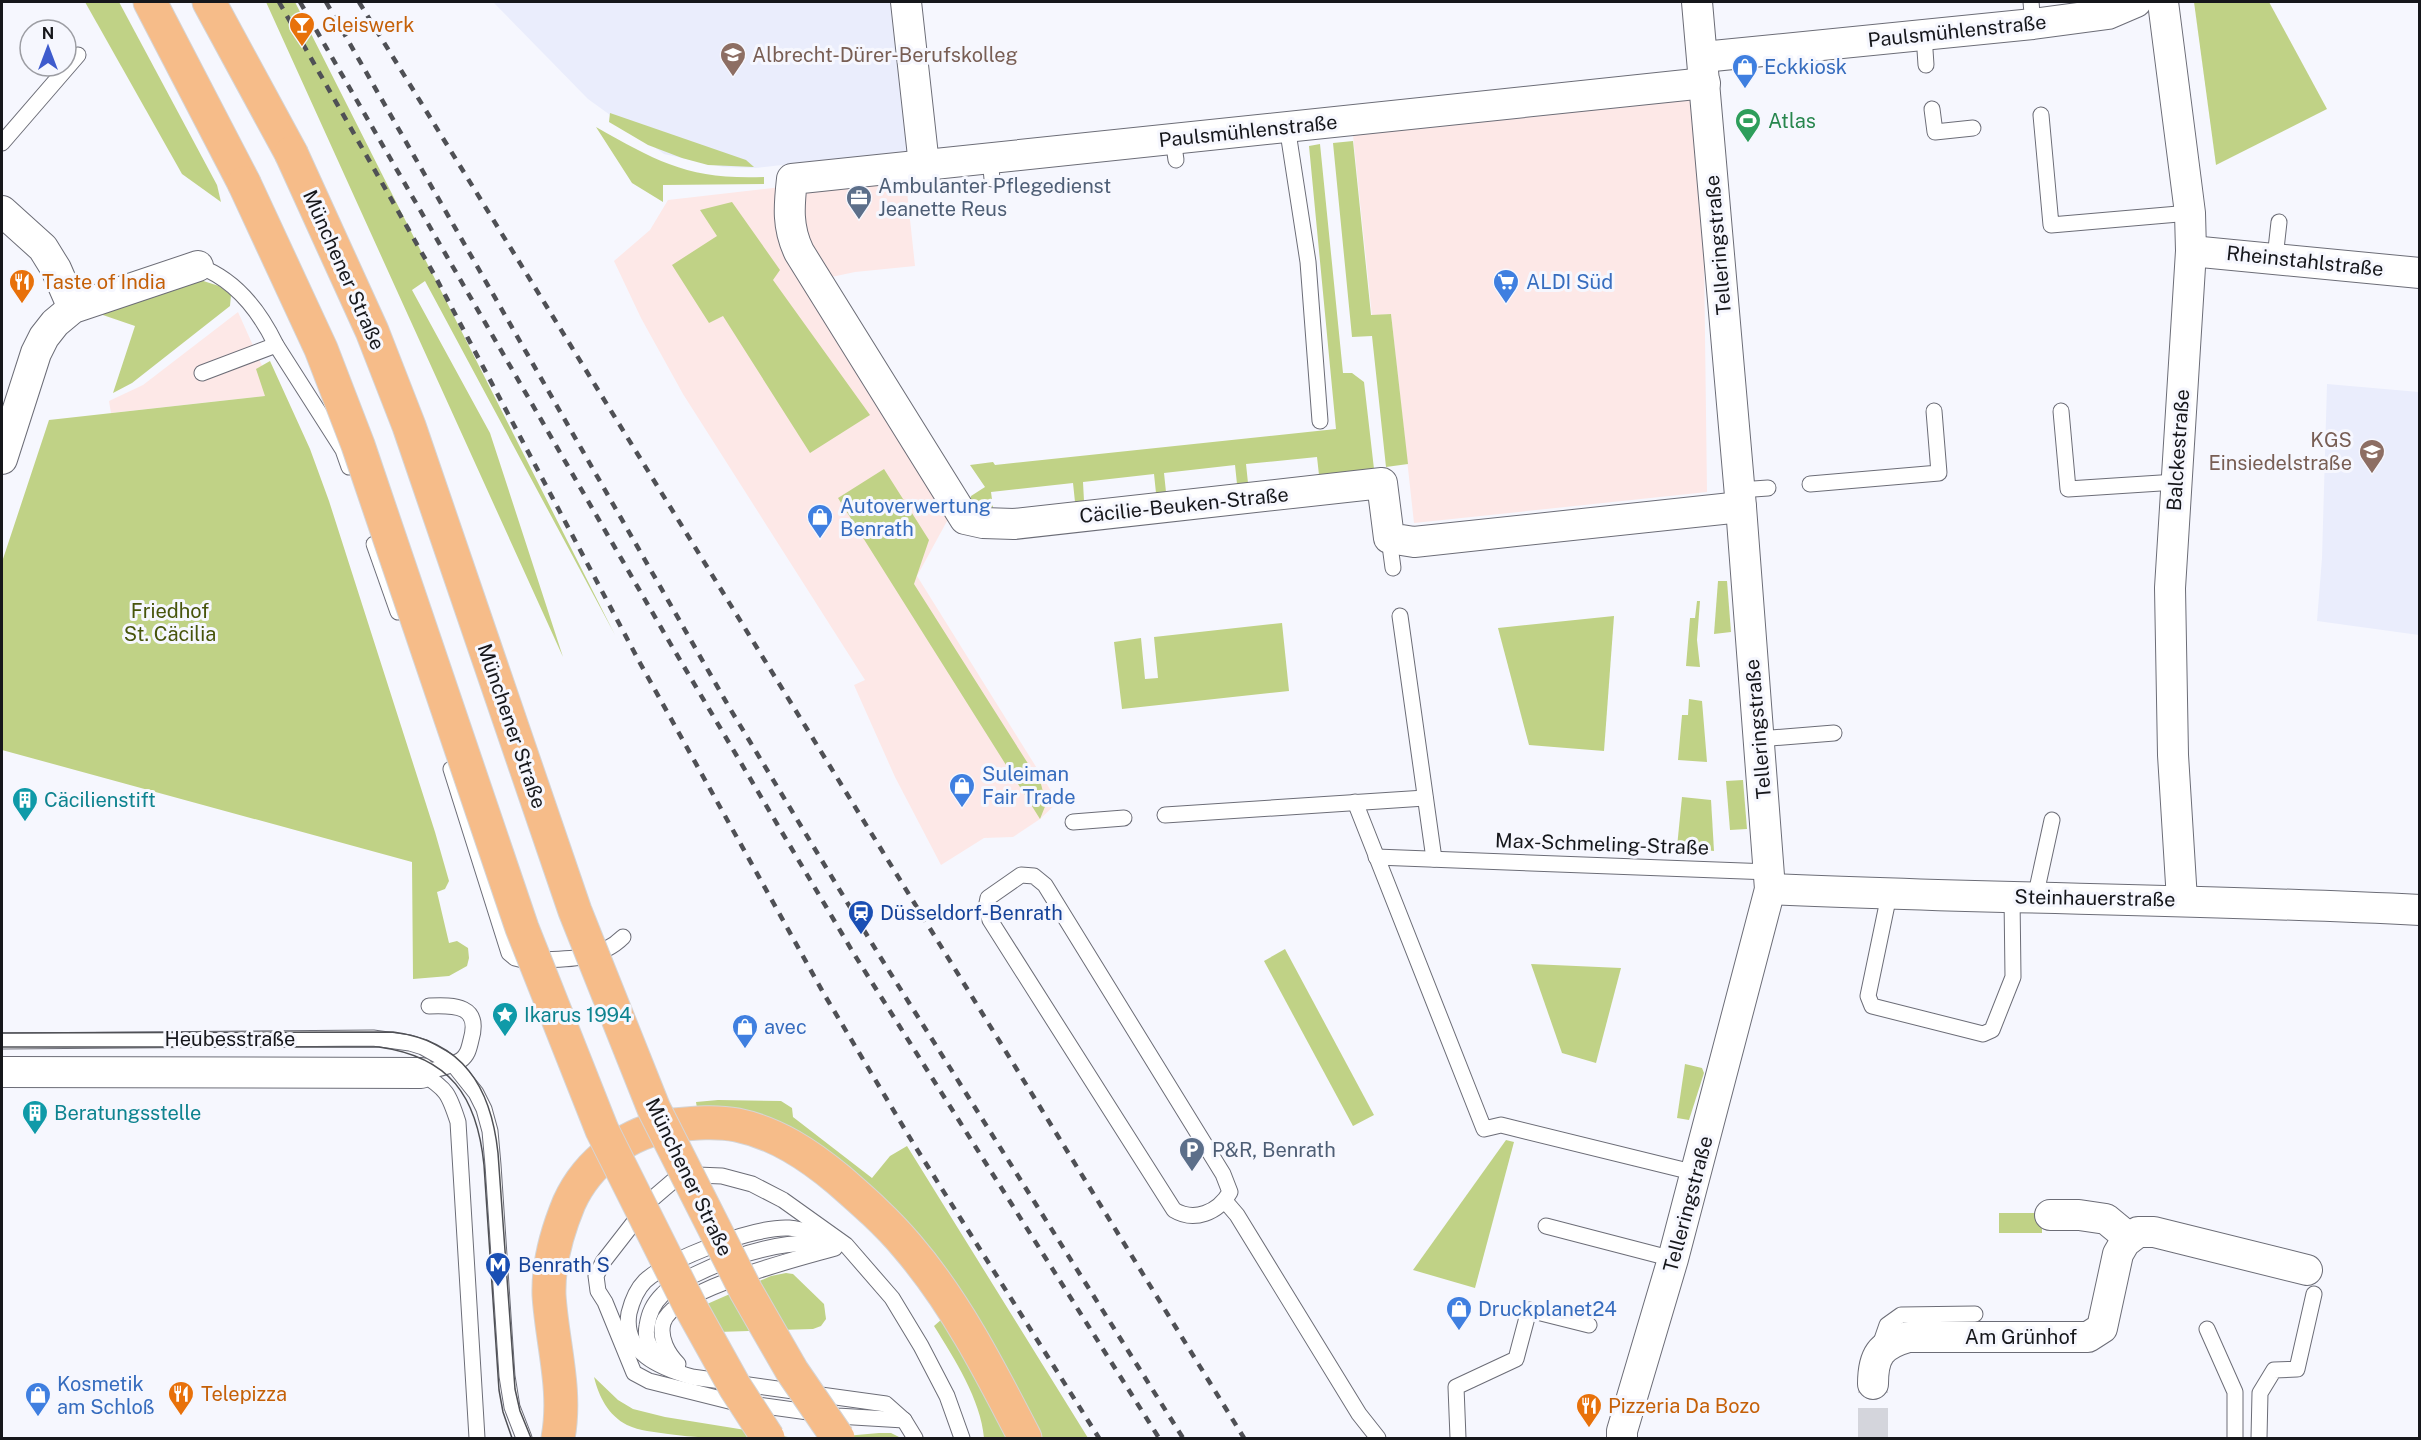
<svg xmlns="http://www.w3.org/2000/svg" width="2421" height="1440" font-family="'Public Sans',sans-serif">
  <rect width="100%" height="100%" fill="#f6f7fe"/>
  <g fill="#fde8e7">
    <polygon points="1692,90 1702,99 1707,492 1414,523 1391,314 1372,316 1352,126"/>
    <polygon points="905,173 915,266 855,272 822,279 952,512 917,576 1058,802 1040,819 1013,837 984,838 941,865 895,777 854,685 865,680 683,394 641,318 614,261 650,230 668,200"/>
    <polygon points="238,312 272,388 266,396 111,413 109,401 143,385"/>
  </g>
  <g fill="#eaedfc">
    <polygon points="493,2 890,2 907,151 756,168 723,167 664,154 588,99"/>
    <polygon points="2327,384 2419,392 2419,635 2317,621 2322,558"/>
  </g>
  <g fill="#c0d286">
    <polygon points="85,2 119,2 217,185 221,202 182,174"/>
    <polygon points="266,2 295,2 615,635 425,281 412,290 490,433 563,657"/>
    <polygon points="2194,2 2269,2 2327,109 2216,165"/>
    <polygon points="610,113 746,160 754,167 708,165 682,158 648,145 609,122"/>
    <path d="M596,127C658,162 689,180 764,177V184L663,185V202L632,183Z"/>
    <polygon points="1353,141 1371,315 1391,314 1408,464 1386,467 1372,336 1352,337 1333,143"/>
    <polygon points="1320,144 1343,373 1352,373 1364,382 1374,469 1319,475 1317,457 1246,464 1248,483 1237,484 1235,465 1164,473 1166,492 1156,493 1154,474 1083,482 1084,501 1075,502 1073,483 991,492 993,507 989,511 977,507 970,500 971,496 985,487 970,465 993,462 995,465 1336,429 1309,146"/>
    <polygon points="732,202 780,270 773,280 870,415 810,453 723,316 709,323 672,265 717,236 700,210"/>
    <polygon points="194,278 219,286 231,295 230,306 132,383 113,393 135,326 97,313"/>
    <polygon points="270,361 310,449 329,501 435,832 449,881 445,889 437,892 449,943 457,941 468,948 469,958 467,966 449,976 413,979 412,862 2,750 2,562 49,420 265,396 256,369"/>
    <polygon points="884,469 929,540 914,584 1041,784 1046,804 1040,819 838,498"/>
    <polygon points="1718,581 1727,581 1731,632 1714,634"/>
    <polygon points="1697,601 1700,601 1697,640 1700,667 1686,666 1690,618 1695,618"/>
    <polygon points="1614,616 1604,751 1529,745 1498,628"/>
    <polygon points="1282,623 1289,691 1122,709 1114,642 1141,638 1145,679 1158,678 1154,637"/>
    <polygon points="1689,699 1702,701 1707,762 1678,760 1682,715 1688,715"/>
    <polygon points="1743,780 1747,829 1730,830 1726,781"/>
    <polygon points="1682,797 1711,800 1714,851 1677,847"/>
    <polygon points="1285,949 1374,1115 1353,1126 1264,961"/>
    <polygon points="1531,964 1621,968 1596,1063 1562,1053"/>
    <polygon points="1685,1064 1702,1068 1704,1073 1689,1120 1677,1118"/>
    <polygon points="718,1100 781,1101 792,1108 793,1117 872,1178 890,1156 907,1146 1088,1438 1034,1438 881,1207 698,1114 696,1102"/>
    <polygon points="1506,1140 1514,1142 1475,1288 1413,1270"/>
    <rect x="1999" y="1213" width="43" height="20"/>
    <polygon points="786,1273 793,1274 824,1304 826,1319 821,1326 813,1329 718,1332 698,1308 771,1276"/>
    <path d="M942,1319L979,1380L1007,1438H984C981,1400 954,1358 934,1326Z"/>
    <path d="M594,1377L618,1400L633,1409L665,1417L794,1438C752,1438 710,1440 668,1434C654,1432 640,1431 627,1425C608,1415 599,1397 594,1377Z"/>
    <polygon points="879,1433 891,1433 901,1438 823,1438"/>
  </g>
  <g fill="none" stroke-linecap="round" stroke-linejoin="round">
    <polyline stroke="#d4d5dc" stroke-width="30" stroke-dasharray="30 15" stroke-linecap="butt" points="1873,1438 1873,1384"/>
    <defs>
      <g id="lane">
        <polyline points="2031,2 2033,24"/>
        <polyline points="1924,35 1926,65"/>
        <polyline points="1932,109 1935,132 1973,128"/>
        <polyline points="2041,115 2051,225 2190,213"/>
        <polyline points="1287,126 1308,262 1320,421"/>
        <polyline points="1173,139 1176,160"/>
        <polyline points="2,143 78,55"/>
        <polyline points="990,158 992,179"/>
        <polyline points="2275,258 2279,222"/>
        <path d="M198,266C235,279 259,310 276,345L343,450L349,467"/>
        <polyline points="202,373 276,345"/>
        <polyline points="2061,411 2068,489 2176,482"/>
        <polyline points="1810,484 1939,473 1934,411"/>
        <polyline points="1739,490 1768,488"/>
        <polyline points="1389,538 1393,568"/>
        <polyline points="374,544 398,612"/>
        <polyline points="1400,616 1434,859"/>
        <polyline points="1759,739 1834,733"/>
        <path d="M451,769L509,953L515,958L523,960C558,959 597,963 623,937"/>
        <polyline points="1355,802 1484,1129 1501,1125 1696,1173"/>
        <polyline points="1165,815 1425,798"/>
        <polyline points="1073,822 1124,818"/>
        <polyline points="1376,857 1770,872"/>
        <path d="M1021,875L1034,876L1045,885L1223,1174L1230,1192C1218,1213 1194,1222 1174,1210L990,920L986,908L988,898Z"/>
        <polyline points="1889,895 1868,996 1872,1006 1983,1034 1992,1030 2013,977 2012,897"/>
        <polyline points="2035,898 2052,820"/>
        <polyline points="2,1041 373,1038 410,1043 423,1047 453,1064 476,1093 484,1109 490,1131 493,1165 507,1376 512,1407 524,1438"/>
        <path d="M421,1073C447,1089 449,1094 458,1122L477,1438"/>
        <path d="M421,1073C434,1070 450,1067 461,1060C468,1055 469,1048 471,1040C481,1005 455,1005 429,1006"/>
        <polyline points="1225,1201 1237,1215 1359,1414 1378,1438"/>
        <polyline points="1546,1226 1673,1259"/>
        <path d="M829,1239C816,1235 803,1229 789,1228C756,1226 670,1258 645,1281C636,1290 632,1301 629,1313C622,1353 661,1368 692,1377L886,1404L904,1420L915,1438"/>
        <polyline points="2207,1329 2235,1392 2235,1438"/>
        <polyline points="1879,1348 1887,1325 1901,1315 1975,1314"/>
        <path d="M664,1360C652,1352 644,1342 647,1326C649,1313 653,1304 663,1294C670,1286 684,1280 694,1275C735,1255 782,1239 828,1244"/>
        <path d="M678,1364C668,1354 659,1338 663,1323C673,1289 801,1258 835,1248"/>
        <polyline points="904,1420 837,1416 729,1401 649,1381 634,1373 605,1302 598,1291 596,1276 603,1262 652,1199 673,1181 697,1175 722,1176 752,1184 783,1200 846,1245 892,1298 921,1346 947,1396 962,1438"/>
        <polyline points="1458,1438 1456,1387 1516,1359 1529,1310 1589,1325"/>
        <polyline points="2259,1438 2260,1393 2274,1370 2297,1369 2314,1294"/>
      </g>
      <g id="street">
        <polyline points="906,2 924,165"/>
        <polyline points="2163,2 2190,213 2191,251 2170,588 2173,755 2182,900"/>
        <polyline points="1703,57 2033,24 2108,14 2136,2"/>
        <path d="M1705,83L792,179C789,206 787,227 799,252L965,519L983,523L1014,524L1382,483L1389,538L1414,542L1741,507"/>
        <polyline points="2,211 43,248 56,269 73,308"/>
        <polyline points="2191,251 2420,273"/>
        <polyline points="2,459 36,353 44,337 55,323 73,308 198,266"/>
        <path d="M1770,889C1987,899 2203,899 2420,910"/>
        <polyline points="2,1072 421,1073"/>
        <polyline points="2050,1215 2079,1215 2106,1219 2129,1238"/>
        <path d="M1873,1384C1873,1356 1880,1345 1908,1337H2088L2102,1328L2118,1254L2125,1242L2138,1232H2154L2307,1270"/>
        <polyline points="1622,1438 1622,1431 1673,1259 1770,889 1741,507 1697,2"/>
      </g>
      <g id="highway">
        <polyline points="150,2 244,183"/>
        <polyline points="209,2 291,153"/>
        <path d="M558,1438C567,1390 552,1343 549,1295C548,1263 557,1232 569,1203C588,1161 629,1131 674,1125C694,1123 716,1121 737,1125C776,1133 809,1155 839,1180C863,1201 887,1222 907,1246C956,1303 991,1372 1025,1438"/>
      </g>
    </defs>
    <use href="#lane" stroke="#6c6d77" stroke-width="17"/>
    <use href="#street" stroke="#6c6d77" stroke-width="32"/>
    <use href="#highway" stroke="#d5d5d6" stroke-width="35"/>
    <use href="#lane" stroke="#fff" stroke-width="15"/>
    <use href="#street" stroke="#fff" stroke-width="30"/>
    <use href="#highway" stroke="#f6bc89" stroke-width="33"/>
    <g stroke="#4f5055" stroke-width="1.5">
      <path d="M2,1033L393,1032C463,1041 491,1087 498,1153L515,1389L520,1411L531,1438"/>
      <path d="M2,1047H379C450,1057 477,1096 484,1165L499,1390L503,1412L512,1438"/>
    </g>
    <g stroke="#4f5055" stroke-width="4.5" stroke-dasharray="8 8" stroke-linecap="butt">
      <polyline points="279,2 435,276 640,663 824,994 913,1143 1099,1438"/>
      <polyline points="300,2 670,643 854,954 1159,1438"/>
      <polyline points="326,2 729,707 879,955 1183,1438"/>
      <polyline points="359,2 1244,1438"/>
    </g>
    <defs>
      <g id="highway-bridge">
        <polyline points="291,153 372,331 409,426 575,911 654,1109 746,1291 792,1371 838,1438"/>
        <polyline points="244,183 321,349 358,445 522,928 602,1130 690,1306 735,1387 768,1438"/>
      </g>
    </defs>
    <use href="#highway-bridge" stroke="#d5d5d6" stroke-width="35" stroke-linecap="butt"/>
    <use href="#highway-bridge" stroke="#f6bc89" stroke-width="33"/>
  </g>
  <defs>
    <symbol id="bar-pin" viewBox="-11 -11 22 30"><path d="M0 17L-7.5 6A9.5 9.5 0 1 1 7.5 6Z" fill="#e8710a" stroke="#f6f7fe"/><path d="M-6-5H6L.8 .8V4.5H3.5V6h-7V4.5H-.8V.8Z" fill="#fff"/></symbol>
    <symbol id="school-pin" viewBox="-11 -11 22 30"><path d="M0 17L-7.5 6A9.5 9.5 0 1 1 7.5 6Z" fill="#8d6e63" stroke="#f6f7fe"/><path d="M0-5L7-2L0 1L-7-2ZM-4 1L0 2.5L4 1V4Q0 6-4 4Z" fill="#fff"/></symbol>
    <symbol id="shop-pin" viewBox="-11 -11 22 30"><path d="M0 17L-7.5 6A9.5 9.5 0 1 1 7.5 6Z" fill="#3f7fe0" stroke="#f6f7fe"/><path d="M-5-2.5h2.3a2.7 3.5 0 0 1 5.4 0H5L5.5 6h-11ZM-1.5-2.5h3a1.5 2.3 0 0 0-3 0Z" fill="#fff"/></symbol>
    <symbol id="stadium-pin" viewBox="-11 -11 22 30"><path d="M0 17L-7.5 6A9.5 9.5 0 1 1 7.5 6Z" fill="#2e9e5b" stroke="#f6f7fe"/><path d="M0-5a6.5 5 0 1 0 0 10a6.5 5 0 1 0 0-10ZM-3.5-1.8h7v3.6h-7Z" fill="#fff"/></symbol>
    <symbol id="office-pin" viewBox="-11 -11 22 30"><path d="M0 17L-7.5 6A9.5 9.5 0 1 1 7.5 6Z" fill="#5c6f8a" stroke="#f6f7fe"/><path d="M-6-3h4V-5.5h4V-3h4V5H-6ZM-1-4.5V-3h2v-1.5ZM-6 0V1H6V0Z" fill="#fff"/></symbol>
    <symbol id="restaurant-pin" viewBox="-11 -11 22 30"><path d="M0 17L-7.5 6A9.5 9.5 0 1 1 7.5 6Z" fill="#e8710a" stroke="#f6f7fe"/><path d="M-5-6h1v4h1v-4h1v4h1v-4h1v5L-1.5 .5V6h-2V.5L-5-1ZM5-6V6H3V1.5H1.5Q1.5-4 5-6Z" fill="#fff"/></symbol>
    <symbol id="supermarket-pin" viewBox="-11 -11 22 30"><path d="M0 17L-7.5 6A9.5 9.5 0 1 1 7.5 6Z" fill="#3f7fe0" stroke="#f6f7fe"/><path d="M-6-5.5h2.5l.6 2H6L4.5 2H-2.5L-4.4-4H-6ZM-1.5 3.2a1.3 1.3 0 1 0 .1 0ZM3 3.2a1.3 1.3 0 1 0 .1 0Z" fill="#fff"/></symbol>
    <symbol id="building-pin" viewBox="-11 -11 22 30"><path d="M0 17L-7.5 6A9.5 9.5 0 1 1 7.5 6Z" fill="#0f9aa8" stroke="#f6f7fe"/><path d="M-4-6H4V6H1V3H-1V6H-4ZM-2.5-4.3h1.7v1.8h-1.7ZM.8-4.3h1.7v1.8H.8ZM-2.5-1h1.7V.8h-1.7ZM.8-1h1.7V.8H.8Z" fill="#fff"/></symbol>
    <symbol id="station-pin" viewBox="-11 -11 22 30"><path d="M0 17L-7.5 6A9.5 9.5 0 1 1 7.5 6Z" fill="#1a4fb4" stroke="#f6f7fe"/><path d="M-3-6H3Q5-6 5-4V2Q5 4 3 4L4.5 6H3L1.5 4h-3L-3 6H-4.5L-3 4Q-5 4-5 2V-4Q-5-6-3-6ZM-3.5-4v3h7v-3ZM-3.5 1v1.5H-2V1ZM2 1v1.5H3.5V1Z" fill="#fff"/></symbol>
    <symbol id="sight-pin" viewBox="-11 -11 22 30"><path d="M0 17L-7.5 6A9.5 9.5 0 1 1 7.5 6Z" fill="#0f9aa8" stroke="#f6f7fe"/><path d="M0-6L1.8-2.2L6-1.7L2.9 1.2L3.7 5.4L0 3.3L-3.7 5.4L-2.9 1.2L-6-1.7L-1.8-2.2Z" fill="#fff"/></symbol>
    <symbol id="parking-pin" viewBox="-11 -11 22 30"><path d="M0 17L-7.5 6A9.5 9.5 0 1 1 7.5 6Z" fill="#5c6f8a" stroke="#f6f7fe"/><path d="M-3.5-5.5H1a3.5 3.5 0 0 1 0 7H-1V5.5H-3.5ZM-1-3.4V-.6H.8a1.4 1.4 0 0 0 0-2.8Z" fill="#fff"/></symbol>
    <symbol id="metro-pin" viewBox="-11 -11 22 30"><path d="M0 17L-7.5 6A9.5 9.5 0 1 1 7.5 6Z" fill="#1a4fb4" stroke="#f6f7fe"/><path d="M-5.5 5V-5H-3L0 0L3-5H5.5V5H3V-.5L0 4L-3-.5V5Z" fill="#fff"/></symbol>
  </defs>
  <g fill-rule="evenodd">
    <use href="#bar-pin" x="287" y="10" width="30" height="40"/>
    <use href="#school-pin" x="718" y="40" width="30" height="40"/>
    <use href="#shop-pin" x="1730" y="52" width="30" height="40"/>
    <use href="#stadium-pin" x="1733" y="106" width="30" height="40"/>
    <use href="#office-pin" x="844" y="183" width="30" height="40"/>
    <use href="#restaurant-pin" x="7" y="267" width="30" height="40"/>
    <use href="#supermarket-pin" x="1491" y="267" width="30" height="40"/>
    <use href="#school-pin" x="2357" y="437" width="30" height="40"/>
    <use href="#shop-pin" x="805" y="502" width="30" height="40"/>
    <use href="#shop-pin" x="947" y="771" width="30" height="40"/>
    <use href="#building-pin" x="10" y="785" width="30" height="40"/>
    <use href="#station-pin" x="846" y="898" width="30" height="40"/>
    <use href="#sight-pin" x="490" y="1000" width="30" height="40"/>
    <use href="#shop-pin" x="730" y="1012" width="30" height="40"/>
    <use href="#building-pin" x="20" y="1098" width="30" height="40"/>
    <use href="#parking-pin" x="1177" y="1135" width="30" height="40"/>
    <use href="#metro-pin" x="483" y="1250" width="30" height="40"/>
    <use href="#shop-pin" x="1444" y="1294" width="30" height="40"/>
    <use href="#restaurant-pin" x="166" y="1379" width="30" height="40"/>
    <use href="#shop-pin" x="23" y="1380" width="30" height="40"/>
    <use href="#restaurant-pin" x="1574" y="1391" width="30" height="40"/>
  </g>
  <g text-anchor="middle" stroke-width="6" stroke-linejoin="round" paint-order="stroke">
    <g font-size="20" fill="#c56008" stroke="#f6f7fe" text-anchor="start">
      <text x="322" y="32">Gleiswerk</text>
      <text x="42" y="289">Taste of India</text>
      <text x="201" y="1401">Telepizza</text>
      <text x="1608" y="1413">Pizzeria Da Bozo</text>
    </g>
    <g font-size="20" fill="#16171b" stroke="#f6f7fe">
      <text transform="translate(1957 31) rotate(-6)" y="7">Paulsmühlenstraße</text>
      <text transform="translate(1248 131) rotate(-6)" y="7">Paulsmühlenstraße</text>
      <text transform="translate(1718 245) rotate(-95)" y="7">Telleringstraße</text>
      <text transform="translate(2305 261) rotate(6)" y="7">Rheinstahlstraße</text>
      <text transform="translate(344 270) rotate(66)" y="7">Münchener Straße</text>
      <text transform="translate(2178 450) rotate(-86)" y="7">Balckestraße</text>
      <text transform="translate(1184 505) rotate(-6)" y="7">Cäcilie-Beuken-Straße</text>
      <text transform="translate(512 726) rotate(71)" y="7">Münchener Straße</text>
      <text transform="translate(1758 729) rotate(-95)" y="7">Telleringstraße</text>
      <text transform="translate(1602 844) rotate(2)" y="7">Max-Schmeling-Straße</text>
      <text transform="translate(2095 898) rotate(1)" y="7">Steinhauerstraße</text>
      <text x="230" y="1046">Heubesstraße</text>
      <text transform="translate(689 1177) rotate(64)" y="7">Münchener Straße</text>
      <text transform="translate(1688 1204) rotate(-75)" y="7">Telleringstraße</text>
      <text x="2021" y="1344">Am Grünhof</text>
    </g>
    <g font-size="20" fill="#785e54" stroke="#f6f7fe" text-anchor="start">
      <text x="752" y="62">Albrecht-Dürer-Berufskolleg</text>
      <text x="2352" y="447" text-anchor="end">KGS<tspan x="2352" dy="23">Einsiedelstraße</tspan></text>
    </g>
    <g font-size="20" fill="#366cbe" stroke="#f6f7fe" text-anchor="start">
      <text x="1764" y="74">Eckkiosk</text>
      <text x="1526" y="289">ALDI Süd</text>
      <text x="840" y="513">Autoverwertung<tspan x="840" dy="23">Benrath</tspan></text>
      <text x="982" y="781">Suleiman<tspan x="982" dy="23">Fair Trade</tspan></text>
      <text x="764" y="1034">avec</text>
      <text x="1478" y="1316">Druckplanet24</text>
      <text x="57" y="1391">Kosmetik<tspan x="57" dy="23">am Schloß</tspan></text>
    </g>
    <g font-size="20" fill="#27864d" stroke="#f6f7fe" text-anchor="start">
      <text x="1768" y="128">Atlas</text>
    </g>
    <g font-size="20" fill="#4e5e75" stroke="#f6f7fe" text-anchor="start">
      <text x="878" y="193">Ambulanter Pflegedienst<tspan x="878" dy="23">Jeanette Reus</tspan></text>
      <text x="1212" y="1157">P&amp;R, Benrath</text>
    </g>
    <g font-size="20" fill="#47540b" stroke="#f6f7fe">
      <text x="170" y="618">Friedhof<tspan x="170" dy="23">St. Cäcilia</tspan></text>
    </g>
    <g font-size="20" fill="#0d838f" stroke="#f6f7fe" text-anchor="start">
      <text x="44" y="807">Cäcilienstift</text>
      <text x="524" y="1022">Ikarus 1994</text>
      <text x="54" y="1120">Beratungsstelle</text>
    </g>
    <g font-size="20" fill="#164399" stroke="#f6f7fe" text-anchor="start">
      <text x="880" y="920">Düsseldorf-Benrath</text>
      <text x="518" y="1272">Benrath S</text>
    </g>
  </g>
  <rect width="2421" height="1440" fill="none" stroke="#16171b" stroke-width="6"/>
  <g transform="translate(48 48)"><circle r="28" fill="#f6f7fe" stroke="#9c9da3" stroke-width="1.5"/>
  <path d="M0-4.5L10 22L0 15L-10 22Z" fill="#3e5bcd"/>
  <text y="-9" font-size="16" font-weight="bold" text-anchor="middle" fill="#16171b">N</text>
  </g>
</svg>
